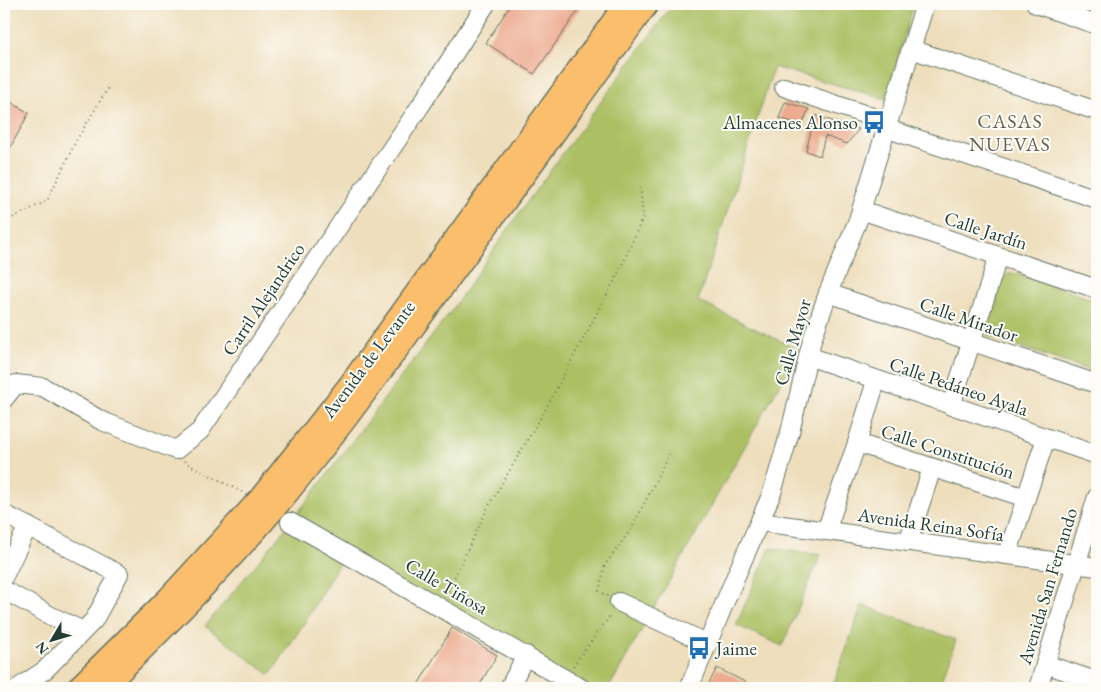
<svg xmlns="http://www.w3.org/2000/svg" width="1101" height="692" font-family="'EB Garamond',serif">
  <rect width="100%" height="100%" fill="#fdfcf7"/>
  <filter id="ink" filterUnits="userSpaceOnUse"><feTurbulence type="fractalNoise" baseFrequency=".02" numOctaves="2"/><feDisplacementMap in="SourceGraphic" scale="10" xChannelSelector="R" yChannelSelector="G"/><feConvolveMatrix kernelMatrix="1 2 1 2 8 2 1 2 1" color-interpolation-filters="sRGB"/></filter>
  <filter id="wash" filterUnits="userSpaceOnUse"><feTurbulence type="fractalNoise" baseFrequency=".0096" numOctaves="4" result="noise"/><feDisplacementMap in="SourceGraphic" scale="20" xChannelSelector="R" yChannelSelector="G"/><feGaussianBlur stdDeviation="1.12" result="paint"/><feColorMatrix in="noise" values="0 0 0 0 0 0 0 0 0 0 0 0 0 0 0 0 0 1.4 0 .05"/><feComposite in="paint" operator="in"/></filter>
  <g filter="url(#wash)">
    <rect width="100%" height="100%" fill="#eedebc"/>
    <g fill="#acc064" stroke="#667e4c">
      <polygon points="673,4 914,4 886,99 774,67 698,301 799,350 609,688 580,688 345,553 303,625 270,675 205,626 291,522 454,307 519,213"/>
      <polygon points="1009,273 1014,273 1097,301 1097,373 988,336 987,328 1004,278"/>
      <polygon points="770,548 821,555 782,646 736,625"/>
      <polygon points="862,605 956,640 939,688 832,688"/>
    </g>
    <g id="blocks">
      <g fill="#edab90">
        <polygon points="511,4 573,4 580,8 534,74 486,43"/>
        <polygon points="4,98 29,113 10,148 4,144"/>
        <polygon points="785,102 809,109 802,125 779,118"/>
        <polygon points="815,115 846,126 859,129 847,144 825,136 820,156 806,151"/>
        <polygon points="452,628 497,655 478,688 416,688"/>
        <polygon points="717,668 753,686 752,688 717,688 708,685"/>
      </g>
    </g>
  </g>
  <g filter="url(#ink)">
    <use href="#blocks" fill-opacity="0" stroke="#677564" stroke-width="1"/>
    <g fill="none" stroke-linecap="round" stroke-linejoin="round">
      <defs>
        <g id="minor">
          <polyline points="1036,4 1097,25"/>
          <polyline points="911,49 1097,111"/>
          <polyline points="784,87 887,122"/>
          <polyline points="885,128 1097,199"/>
          <polyline points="861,210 1097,289"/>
          <polyline points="828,293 1097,384"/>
          <polyline points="808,356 1097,455"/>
          <polyline points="4,399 16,384 43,387 102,421 176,450 200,431 421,105 486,4"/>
          <polyline points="951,406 998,257"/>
          <polyline points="857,443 1026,498"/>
          <polyline points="4,514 119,574 94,620 45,670 18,688"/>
          <polyline points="290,522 581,688"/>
          <polyline points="760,522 1097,567"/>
          <polyline points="826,531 857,443 876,381"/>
          <polyline points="908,542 932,468"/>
          <polyline points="1007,555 1046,438"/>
          <polyline points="4,576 28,526"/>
          <polyline points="4,590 51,616 83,631"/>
          <polyline points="619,602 708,644"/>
          <polyline points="1045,664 1090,679 1086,688"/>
          <polyline points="509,688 526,655"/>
          <polyline points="689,688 735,578 772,493 790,432 812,340 828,293 858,220 925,4"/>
          <polyline points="1038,688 1097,497"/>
        </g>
        <g id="major">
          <polyline points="78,688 168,599 259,500 349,386 626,4"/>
          <path d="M103,688C161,631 219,573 273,510C327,446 376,378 425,311C500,209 573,106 647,4"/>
        </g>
      </defs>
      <use href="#minor" stroke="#677564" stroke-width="20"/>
      <use href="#major" stroke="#677564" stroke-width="25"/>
      <g stroke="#677564" stroke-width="2" stroke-dasharray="1 4" stroke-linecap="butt">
        <polyline points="4,222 47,201 76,141 109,86"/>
        <polyline points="184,461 186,463 244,493"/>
        <polyline points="446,595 487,509 545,410 620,270 643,217 640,184"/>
        <polyline points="608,596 599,591 605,565 632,528 669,454"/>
        <polyline points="573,666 611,614"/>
      </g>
      <use href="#minor" stroke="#fff" stroke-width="18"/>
      <use href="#major" stroke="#fabe6d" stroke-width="22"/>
    </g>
  </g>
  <defs>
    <symbol id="bus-bare" viewBox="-9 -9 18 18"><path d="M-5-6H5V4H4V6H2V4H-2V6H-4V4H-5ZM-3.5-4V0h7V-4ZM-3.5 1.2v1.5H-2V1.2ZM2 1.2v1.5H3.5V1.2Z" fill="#1f6fb2" stroke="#fdfcf7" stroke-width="2.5" paint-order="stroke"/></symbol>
  </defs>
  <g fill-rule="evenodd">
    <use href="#bus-bare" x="858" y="106" width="32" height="32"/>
    <use href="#bus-bare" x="683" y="632" width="32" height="32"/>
  </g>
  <g text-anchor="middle" stroke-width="4" stroke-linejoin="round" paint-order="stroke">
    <g font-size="19" fill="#1f3d34" stroke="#fdfcf7" text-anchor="end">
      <text x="858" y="129">Almacenes Alonso</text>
      <text x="716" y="655" text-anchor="start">Jaime</text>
    </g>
    <g font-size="19" fill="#1f3d34" stroke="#fdfcf7">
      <text transform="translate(986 230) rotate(18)" y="7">Calle Jardín</text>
      <text transform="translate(263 299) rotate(-56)" y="7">Carril Alejandrico</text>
      <text transform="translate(969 319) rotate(19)" y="7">Calle Mirador</text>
      <text transform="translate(792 342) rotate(-74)" y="7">Calle Mayor</text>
      <text transform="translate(368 359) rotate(-53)" y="7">Avenida de Levante</text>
      <text transform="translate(959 386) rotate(19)" y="7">Calle Pedáneo Ayala</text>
      <text transform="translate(948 451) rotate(18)" y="7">Calle Constitución</text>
      <text transform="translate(931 524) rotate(8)" y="7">Avenida Reina Sofía</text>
      <text transform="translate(447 586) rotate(30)" y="7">Calle Tiñosa</text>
      <text transform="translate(1047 586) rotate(-73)" y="7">Avenida San Fernando</text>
    </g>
    <g font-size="20" letter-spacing="1" fill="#676454" stroke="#fdfcf7">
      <text x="1010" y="128">CASAS<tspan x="1010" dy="23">NUEVAS</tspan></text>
    </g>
  </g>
  <rect width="1101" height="692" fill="none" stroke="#fdfcf7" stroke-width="20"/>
  <g transform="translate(52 640) rotate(232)" stroke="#fdfcf7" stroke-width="4" paint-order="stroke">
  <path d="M0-4L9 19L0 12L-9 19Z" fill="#1f3d34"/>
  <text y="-8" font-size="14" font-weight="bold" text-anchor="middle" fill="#1f3d34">N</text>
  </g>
</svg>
